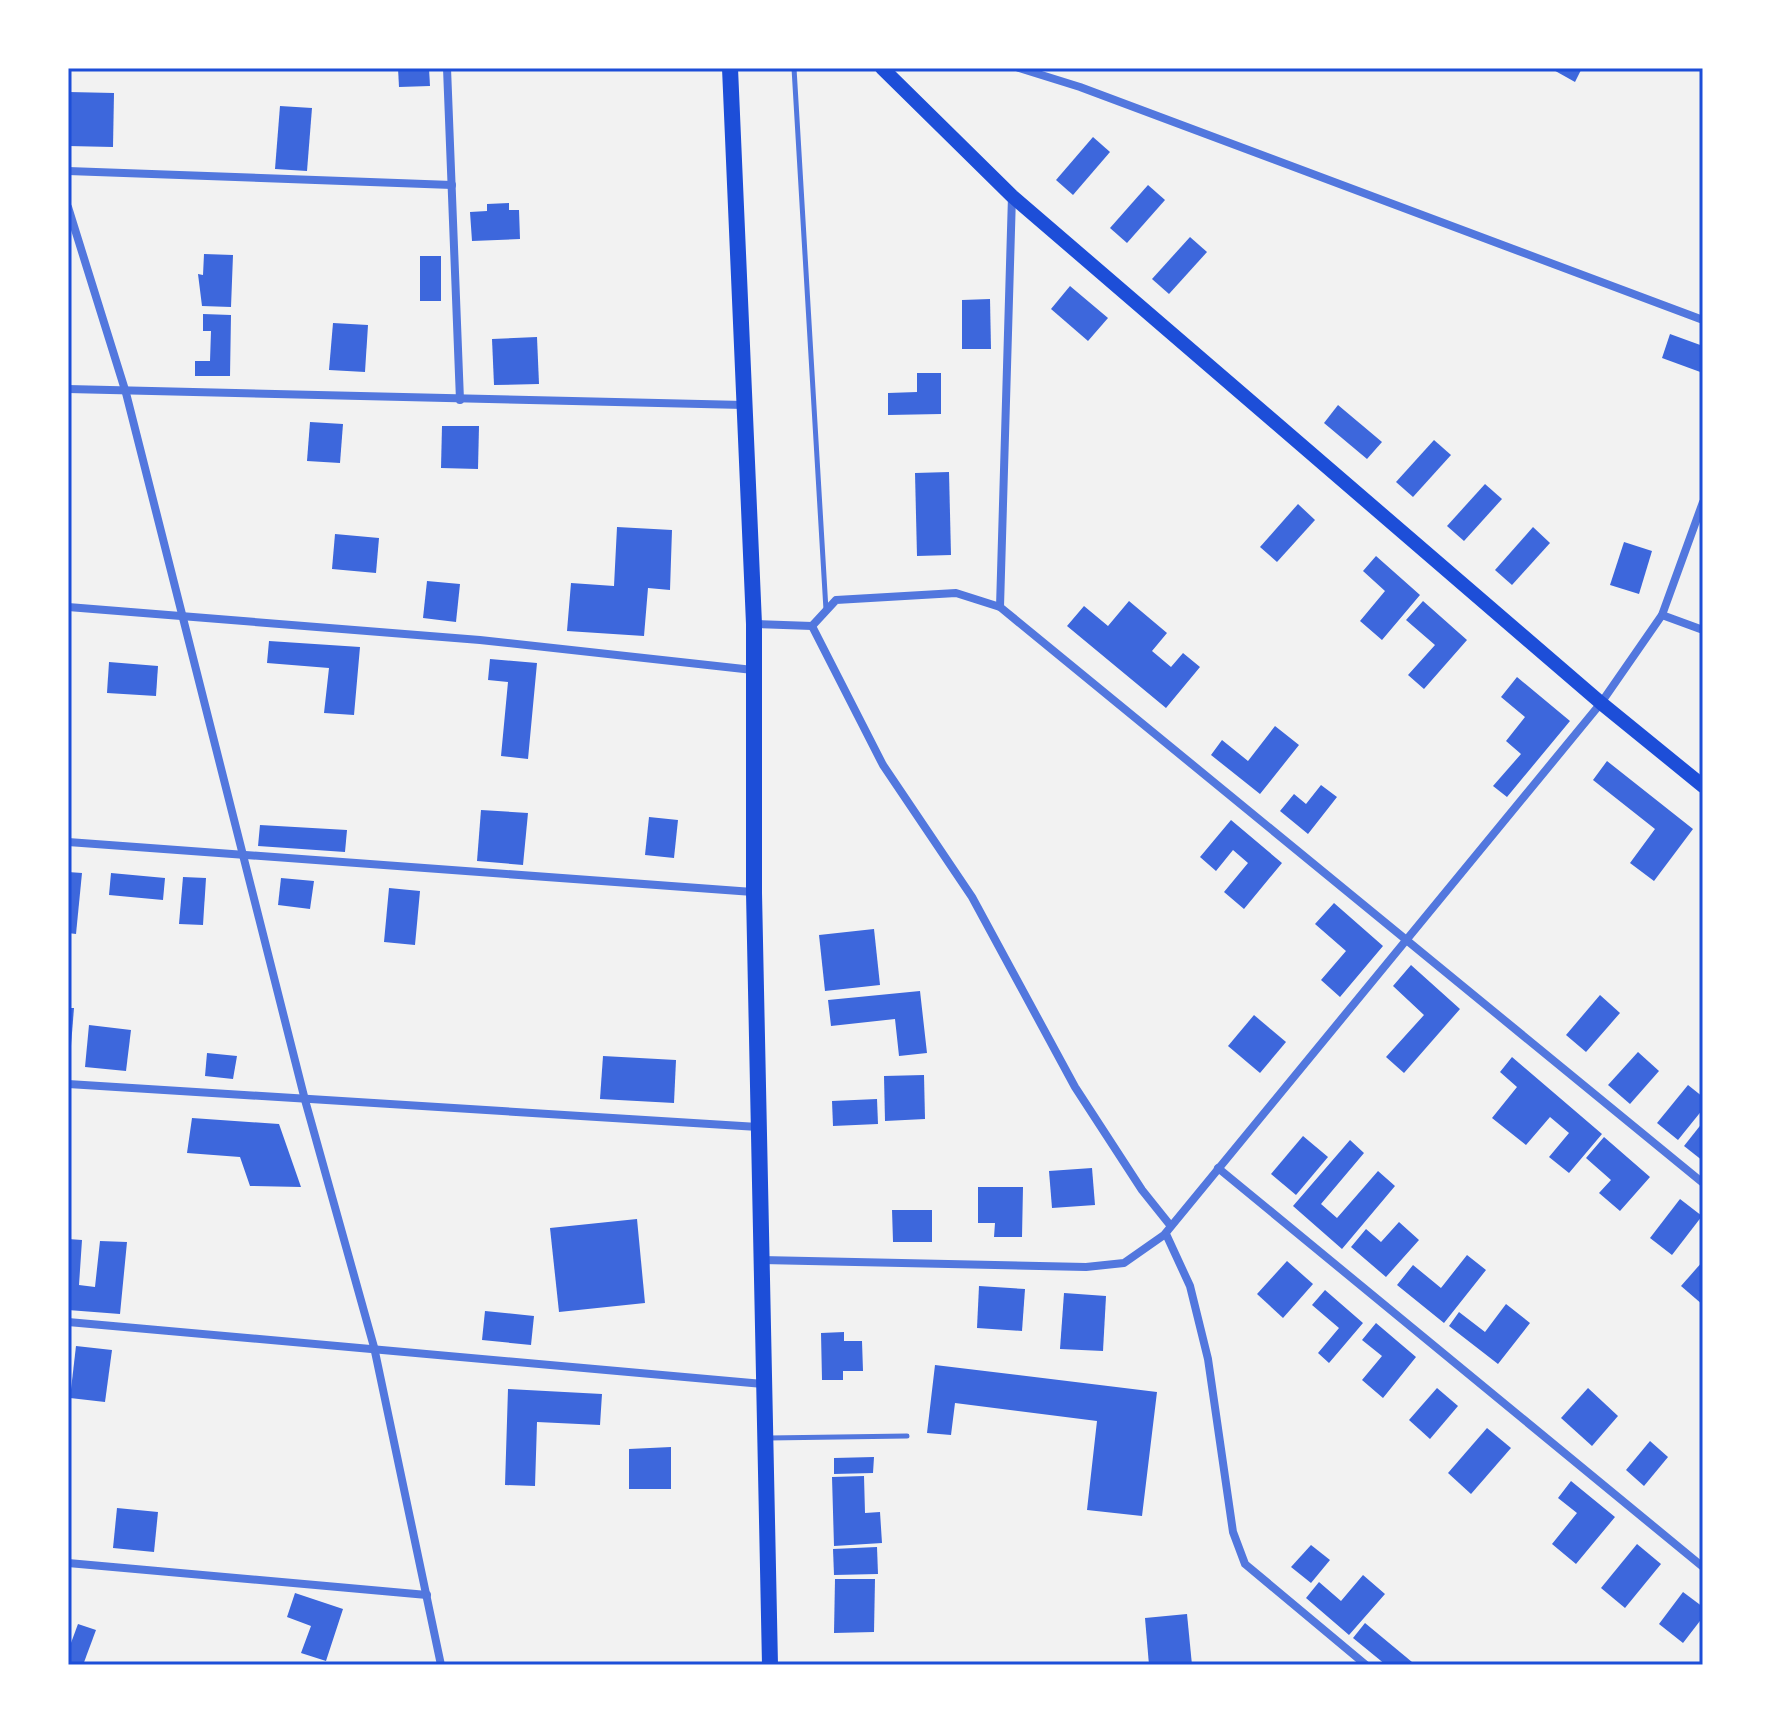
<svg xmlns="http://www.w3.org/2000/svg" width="1771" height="1733" font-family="Montserrat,sans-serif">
  <rect width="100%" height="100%" fill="#f2f2f2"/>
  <g fill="#3d67dc">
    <polygon points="398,68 429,68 430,86 399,87"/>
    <polygon points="1550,68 1582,68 1575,82"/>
    <polygon points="69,92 114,93 113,147 68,146"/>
    <polygon points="280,106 312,108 307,171 275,169"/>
    <polygon points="1093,137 1110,152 1073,195 1056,180"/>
    <polygon points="1148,185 1165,200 1127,243 1110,228"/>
    <polygon points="509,203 509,210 519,210 520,239 472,241 470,212 487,211 487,204"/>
    <polygon points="1190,237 1207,252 1169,294 1152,279"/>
    <polygon points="204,254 233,255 231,307 202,306 198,274 203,275"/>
    <rect x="420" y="256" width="21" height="45"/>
    <polygon points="1070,286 1108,318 1088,341 1051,309"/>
    <polygon points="990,299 991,349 962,349 962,300"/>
    <polygon points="203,314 231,315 230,376 195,376 195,361 210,361 211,331 203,331"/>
    <polygon points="333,323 368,325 365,372 329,370"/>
    <polygon points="1670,334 1703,346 1703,373 1662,358"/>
    <polygon points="537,337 539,384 494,385 492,339"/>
    <polygon points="917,373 941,373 941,414 888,415 888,393 917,392"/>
    <polygon points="1338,405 1382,442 1367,459 1324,423"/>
    <polygon points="310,422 343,424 340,463 307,461"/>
    <polygon points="442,426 479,426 478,469 441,468"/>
    <polygon points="1434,440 1451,455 1413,497 1396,482"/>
    <polygon points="949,472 951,555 917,556 915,473"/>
    <polygon points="1485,484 1502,499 1464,541 1447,526"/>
    <polygon points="1298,504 1315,520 1277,562 1260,547"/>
    <polygon points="617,527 672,530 670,590 648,588 644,636 567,631 571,583 614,586"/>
    <polygon points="1533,527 1550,543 1512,585 1495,570"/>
    <polygon points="335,534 379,538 376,573 332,569"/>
    <polygon points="1624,542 1652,551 1639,594 1610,585"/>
    <polygon points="1376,556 1420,595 1382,640 1360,621 1385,591 1363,571"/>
    <polygon points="427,581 460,584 456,622 423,618"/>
    <polygon points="1129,601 1167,633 1152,651 1171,667 1183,653 1200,667 1166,708 1067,626 1084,606 1108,626"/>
    <polygon points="1423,601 1467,640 1424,689 1408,675 1435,645 1406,620"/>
    <polygon points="269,641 360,647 354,715 324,713 329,668 267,663"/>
    <polygon points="490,659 537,663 528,759 501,756 508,682 488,680"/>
    <polygon points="109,662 158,666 156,696 107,693"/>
    <polygon points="1517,677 1570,721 1507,797 1493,786 1521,754 1506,741 1525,717 1501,697"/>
    <polygon points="1275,726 1299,745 1260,794 1211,755 1222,740 1248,761"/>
    <polygon points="1607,761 1693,829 1654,881 1630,863 1655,829 1593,780"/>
    <polygon points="1321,785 1337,797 1308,834 1280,811 1294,794 1306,804"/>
    <polygon points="481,810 528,813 523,865 477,861"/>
    <polygon points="649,817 678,820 674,858 645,855"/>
    <polygon points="1231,820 1282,863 1244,909 1224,892 1248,863 1233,850 1216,871 1200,857"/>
    <polygon points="260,825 347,830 345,852 258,846"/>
    <polygon points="68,872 82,873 76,934 68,933"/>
    <polygon points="111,873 165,878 163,900 109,895"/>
    <polygon points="183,877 206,878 203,925 179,924"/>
    <polygon points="281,878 314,881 310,909 278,905"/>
    <polygon points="389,888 420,891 415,945 384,942"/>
    <polygon points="1334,903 1383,946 1340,997 1321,980 1346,951 1315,924"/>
    <polygon points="874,929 880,985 825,991 819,935"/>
    <polygon points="1411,965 1460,1009 1404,1073 1386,1057 1424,1015 1393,986"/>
    <polygon points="920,991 927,1053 899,1056 895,1019 831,1026 828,1000"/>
    <polygon points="1600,995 1620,1013 1586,1052 1566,1035"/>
    <polygon points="68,1008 74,1008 70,1058 68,1058"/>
    <polygon points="1254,1015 1286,1042 1260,1073 1228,1046"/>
    <polygon points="89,1025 131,1030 126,1071 85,1067"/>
    <polygon points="1638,1052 1659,1071 1630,1104 1608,1085"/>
    <polygon points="207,1053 237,1056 233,1079 205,1076"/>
    <polygon points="603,1056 676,1060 674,1103 600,1099"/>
    <polygon points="1512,1057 1602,1134 1569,1173 1549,1157 1569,1133 1550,1117 1526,1145 1492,1118 1517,1087 1500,1072"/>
    <polygon points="924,1075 925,1119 885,1121 884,1076"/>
    <polygon points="1688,1085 1703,1097 1703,1109 1678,1140 1657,1123"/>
    <polygon points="877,1099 878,1124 833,1126 832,1101"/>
    <polygon points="192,1118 279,1124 301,1187 250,1186 240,1157 187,1153"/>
    <polygon points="1703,1122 1703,1161 1684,1146"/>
    <polygon points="1303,1136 1328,1157 1296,1195 1271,1174"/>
    <polygon points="1604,1137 1650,1177 1620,1211 1599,1193 1611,1180 1586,1158"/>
    <polygon points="1350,1140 1364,1153 1321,1204 1337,1218 1378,1171 1395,1186 1342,1249 1293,1206"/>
    <polygon points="1092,1168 1095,1205 1052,1208 1049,1171"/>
    <polygon points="978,1187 1023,1187 1022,1237 994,1237 995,1223 978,1223"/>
    <polygon points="1680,1199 1702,1216 1672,1255 1650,1238"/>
    <polygon points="892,1210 932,1210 932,1242 893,1242"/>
    <polygon points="637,1219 645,1303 559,1312 550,1228"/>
    <polygon points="1399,1222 1419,1240 1386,1277 1351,1247 1366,1229 1381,1242"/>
    <polygon points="68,1239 82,1240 79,1285 95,1287 100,1241 127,1242 120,1314 68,1310"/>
    <polygon points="1467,1255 1486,1270 1444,1323 1397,1285 1413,1265 1441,1288"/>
    <polygon points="1287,1261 1313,1284 1283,1318 1257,1294"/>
    <polygon points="1703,1261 1703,1305 1681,1286"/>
    <polygon points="979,1286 1025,1289 1022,1331 977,1328"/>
    <polygon points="1325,1290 1363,1323 1329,1363 1318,1353 1339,1328 1312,1305"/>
    <polygon points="1064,1293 1106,1296 1103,1351 1060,1349"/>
    <polygon points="1506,1304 1530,1323 1498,1364 1449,1326 1459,1312 1485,1332"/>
    <polygon points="485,1311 534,1316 531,1345 482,1340"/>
    <polygon points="1376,1323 1416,1357 1383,1398 1362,1380 1382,1356 1362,1340"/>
    <polygon points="844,1332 844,1341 862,1341 863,1371 843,1371 843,1380 822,1380 821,1333"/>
    <polygon points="76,1346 112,1350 105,1402 70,1398"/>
    <polygon points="935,1365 1157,1392 1142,1516 1087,1510 1097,1421 955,1403 951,1435 927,1433"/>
    <polygon points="1437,1388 1458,1406 1430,1439 1409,1420"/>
    <polygon points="1588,1388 1618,1416 1592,1446 1561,1418"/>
    <polygon points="508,1389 602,1394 600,1425 537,1422 535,1486 505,1485"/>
    <polygon points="1487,1428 1511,1448 1471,1494 1448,1473"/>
    <polygon points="1650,1441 1668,1457 1644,1486 1626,1470"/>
    <polygon points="671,1447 671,1489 629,1489 629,1449"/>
    <polygon points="874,1457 873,1473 834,1474 834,1458"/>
    <polygon points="864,1476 865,1513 880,1512 882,1543 834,1546 832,1477"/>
    <polygon points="1571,1481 1615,1517 1576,1564 1552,1544 1577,1513 1558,1498"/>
    <polygon points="117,1508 158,1512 154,1552 113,1548"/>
    <polygon points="1637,1544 1661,1564 1625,1608 1601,1588"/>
    <polygon points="1311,1545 1330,1560 1311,1583 1291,1567"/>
    <polygon points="877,1547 878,1574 834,1575 833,1549"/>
    <polygon points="1363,1575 1385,1594 1349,1635 1306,1598 1319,1582 1341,1601"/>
    <polygon points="835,1579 875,1579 874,1632 834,1633"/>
    <polygon points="1683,1592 1703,1607 1703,1617 1683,1643 1659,1624"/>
    <polygon points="295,1593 343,1609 326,1661 301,1653 311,1626 287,1617"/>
    <polygon points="1187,1614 1192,1665 1149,1665 1145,1618"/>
    <polygon points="1365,1623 1412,1662 1410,1665 1386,1665 1353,1638"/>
    <polygon points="78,1624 96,1630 83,1665 68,1665 68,1651"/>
  </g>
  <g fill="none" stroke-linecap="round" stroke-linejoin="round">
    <g stroke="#5277de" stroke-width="5">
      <polyline points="794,68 826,610"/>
      <polyline points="769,1438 907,1436"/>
    </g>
    <g stroke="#5277de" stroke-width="8">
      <polyline points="447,68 460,400"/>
      <polyline points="1019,68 1080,87 1703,320"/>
      <polyline points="68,171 452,185"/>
      <polyline points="68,207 126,393 305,1100 374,1347 441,1665"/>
      <polyline points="68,389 744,405"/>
      <polyline points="68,607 480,640 753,670"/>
      <polyline points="1000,607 1012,196"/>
      <polyline points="1662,615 1703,630"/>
      <polyline points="754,624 812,626 836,600 956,593 1000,607 1703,1183"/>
      <polyline points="812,626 883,765 972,897 1075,1087 1142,1190 1170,1225"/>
      <polyline points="68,842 753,892"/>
      <polyline points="68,1084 758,1127"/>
      <polyline points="1218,1168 1703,1567"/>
      <polyline points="1166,1234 1190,1286 1208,1359 1233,1532 1245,1564 1366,1665"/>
      <polyline points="761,1260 1086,1267 1124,1263 1164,1235 1601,703 1662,615 1703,502"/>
      <polyline points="68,1322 763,1384"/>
      <polyline points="68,1563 427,1595"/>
    </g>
    <polyline stroke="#1d4ed8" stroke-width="14" points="882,68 1012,196 1601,703 1703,786"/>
    <polyline stroke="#1d4ed8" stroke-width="16" points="730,68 754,624 754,893 770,1665"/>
  </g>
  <rect width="1771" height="1733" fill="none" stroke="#ffffff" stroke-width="140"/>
  <rect x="70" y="70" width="1631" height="1593" fill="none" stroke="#1d4ed8" stroke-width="3"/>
</svg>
